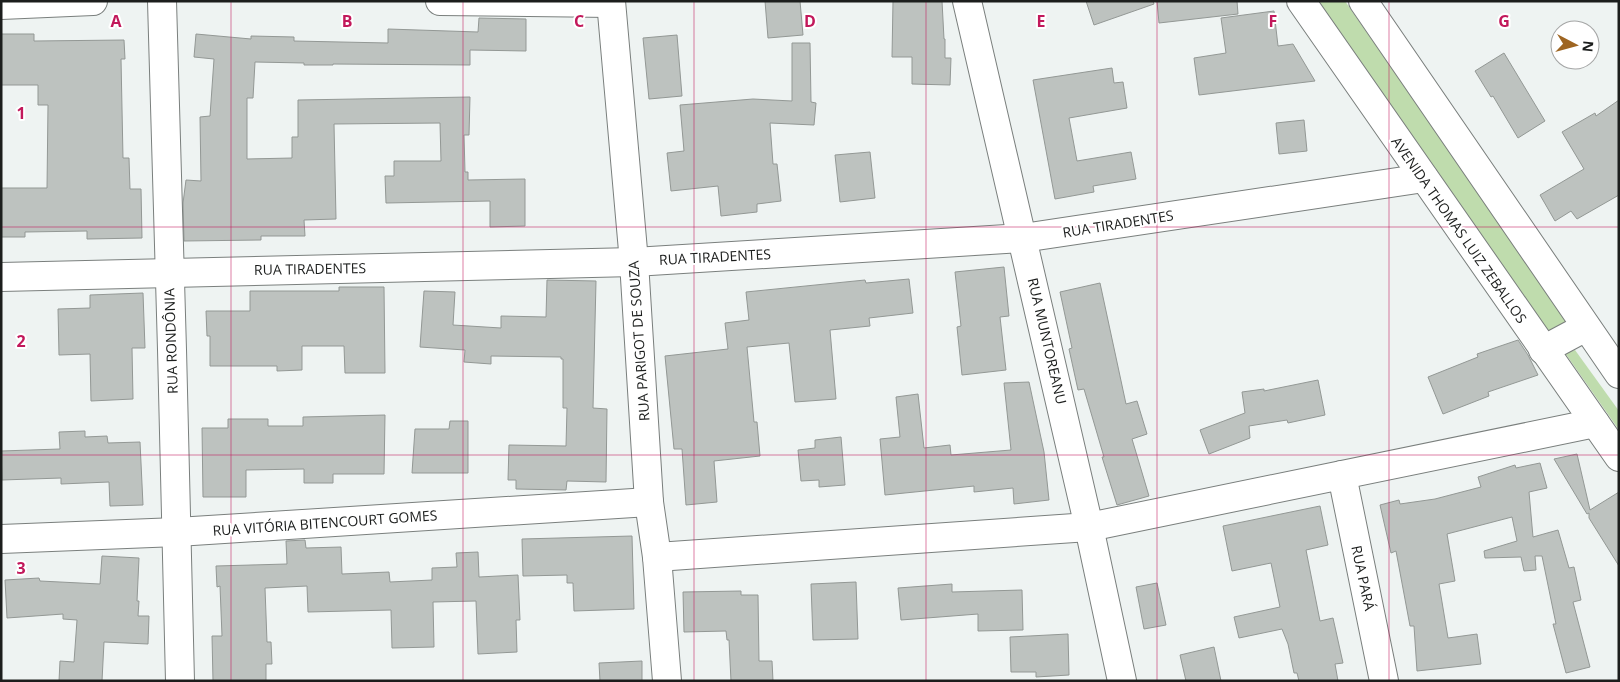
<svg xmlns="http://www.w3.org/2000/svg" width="1620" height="682" font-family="'Open Sans',sans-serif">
  <rect width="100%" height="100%" fill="#eef3f2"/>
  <g fill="#bfdcad">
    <polygon points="1318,1 1345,1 1567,321 1547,332"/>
    <polygon points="1575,350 1619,411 1619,430 1565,353"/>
  </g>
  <g fill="#bdc2bf" stroke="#939895">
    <polygon points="765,1 800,1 803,35 768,38"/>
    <polygon points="893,1 942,1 944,39 945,39 945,58 951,58 950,85 912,84 912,57 892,57"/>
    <polygon points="1086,1 1153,1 1154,4 1094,25"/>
    <polygon points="1157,1 1237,1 1238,14 1159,23"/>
    <polygon points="1274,11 1278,46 1293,44 1315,81 1199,95 1194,58 1226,53 1221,18"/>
    <polygon points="479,18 526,19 526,51 470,50 470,65 333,64 333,65 304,65 304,63 255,62 253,98 247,98 247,159 292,158 292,137 298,137 298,100 470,97 469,135 464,135 465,172 468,172 468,180 525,179 525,226 490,227 490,201 386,203 385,176 394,176 394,161 441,161 440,123 334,124 336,219 304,220 305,236 261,236 261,240 184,241 183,203 186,180 201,181 200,117 210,116 214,59 194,57 196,34 251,39 251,36 294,37 294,41 388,43 388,29 478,32"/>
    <polygon points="1,34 34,34 34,41 124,40 125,59 121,59 123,158 129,158 130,189 141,189 142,238 87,239 87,231 25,232 25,237 1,237 1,188 47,188 48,105 38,105 38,85 1,85"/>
    <polygon points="677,35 682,96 649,99 643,38"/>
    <polygon points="792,43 810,43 811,102 816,103 814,125 770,123 773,164 777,164 781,201 757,204 757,212 721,216 718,186 671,191 667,153 684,151 680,105 753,99 792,101"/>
    <polygon points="1504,53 1545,121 1518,138 1493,96 1491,97 1475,71"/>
    <polygon points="1112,68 1114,83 1123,82 1127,108 1069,118 1077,161 1131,152 1136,179 1093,186 1094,192 1055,199 1033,80"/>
    <polygon points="1619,100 1619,195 1577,219 1571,211 1555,221 1540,195 1584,169 1562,132 1595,113 1596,116"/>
    <polygon points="1304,120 1307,151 1279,154 1276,123"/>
    <polygon points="870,152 875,198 840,202 835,155"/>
    <polygon points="1004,267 1009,316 1000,317 1006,370 962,375 957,327 961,326 955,272"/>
    <polygon points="909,279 913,313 869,318 870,326 830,330 836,399 795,402 789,343 747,347 754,422 757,422 760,456 714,461 717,502 686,505 682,449 674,449 665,356 728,349 725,323 749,320 746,292 865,280 866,283"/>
    <polygon points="547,280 596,281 593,408 607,409 606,482 567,481 566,490 516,489 516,480 508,480 509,445 566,446 567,408 563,408 563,359 561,359 561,357 491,356 491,364 464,362 465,350 420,347 424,291 455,292 453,325 501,328 501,316 546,317"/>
    <polygon points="1100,283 1126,404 1137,401 1147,434 1132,439 1149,496 1117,505 1102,457 1104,457 1084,389 1078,390 1069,349 1072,348 1060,292"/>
    <polygon points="339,287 384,287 385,373 345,373 344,346 302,346 302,370 277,371 277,366 210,366 210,336 207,336 206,311 250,311 250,291 339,291"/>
    <polygon points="143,293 145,348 132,348 133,399 91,401 90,354 59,355 58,309 90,308 90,295"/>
    <polygon points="1518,340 1528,355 1538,375 1488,392 1489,396 1443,414 1428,377 1478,357 1477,354"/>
    <polygon points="1318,380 1325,415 1288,423 1287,420 1249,426 1250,438 1209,454 1200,430 1245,413 1242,392 1264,389 1264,391"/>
    <polygon points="1029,382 1044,452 1049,500 1014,504 1013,488 974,492 974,486 885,495 880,439 900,437 896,397 918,394 924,448 950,445 951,455 1011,450 1004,383"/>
    <polygon points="385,415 384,474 333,474 333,483 304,483 304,469 246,470 246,497 203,497 202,428 228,428 228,419 268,419 268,426 303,426 303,417"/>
    <polygon points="450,421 468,421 468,473 412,473 415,429 449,429"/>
    <polygon points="85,431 85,437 107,436 108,443 140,442 143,505 110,506 109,482 61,484 61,478 2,480 1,451 60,449 59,432"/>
    <polygon points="841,437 845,485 819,487 819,480 801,481 798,450 815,448 815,440"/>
    <polygon points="1577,454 1590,510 1619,492 1619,566 1589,518 1589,513 1587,514 1554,459"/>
    <polygon points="1540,463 1547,488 1529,492 1533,537 1558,530 1569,568 1574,567 1581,600 1573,602 1590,667 1566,673 1553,624 1556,624 1542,556 1535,556 1536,570 1524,571 1521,557 1485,558 1484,551 1517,541 1512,517 1447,534 1455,581 1439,584 1448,638 1477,634 1481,664 1417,671 1414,626 1410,626 1396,551 1391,553 1380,505 1399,500 1400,504 1435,499 1481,487 1478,477 1515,465 1516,468"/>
    <polygon points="1320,506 1328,545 1306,550 1320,621 1333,618 1343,663 1335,664 1338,681 1299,681 1297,673 1294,673 1288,644 1282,629 1239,638 1234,617 1280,607 1271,563 1232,571 1223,526"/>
    <polygon points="632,536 634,609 574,611 573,583 567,583 567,575 523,576 522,539"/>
    <polygon points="305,540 306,548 341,547 342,574 389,572 390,582 432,580 432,568 457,567 456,553 478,552 479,577 518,575 520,620 516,620 517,652 478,654 476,601 433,602 434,647 392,648 391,610 308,612 307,586 265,588 267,642 271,642 272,664 266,664 266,681 213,681 212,636 222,636 220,586 217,587 216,566 287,564 286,541"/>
    <polygon points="102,556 139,558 137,601 139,601 138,616 149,616 148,644 104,642 102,681 59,681 60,661 74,662 77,620 63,619 63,614 7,618 5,580 39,578 40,581 100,584"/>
    <polygon points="856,582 858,639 813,640 811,584"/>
    <polygon points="1157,583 1166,625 1144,629 1136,587"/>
    <polygon points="952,584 952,592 1022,590 1023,630 978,631 978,614 901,620 898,588"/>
    <polygon points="741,591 741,595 758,595 759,661 772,661 773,681 731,681 729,640 727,640 726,631 684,632 683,592"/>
    <polygon points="1068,634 1069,675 1036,677 1036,672 1011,672 1010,637"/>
    <polygon points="1214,647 1221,681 1186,681 1180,655"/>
    <polygon points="642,661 642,681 600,681 599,663"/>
  </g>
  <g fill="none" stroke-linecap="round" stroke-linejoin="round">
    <defs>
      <g id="minor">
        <path d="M162,1C168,228 176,454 180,681"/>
        <polyline points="440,1 611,3"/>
        <polyline points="611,1 634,262 649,502 657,557 667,681"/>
        <polyline points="967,1 1089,527 1122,681"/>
        <polyline points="1,5 93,1"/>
        <polyline points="1,277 634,262 1023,238 1424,178"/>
        <polyline points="1342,475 1384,681"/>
        <polyline points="1,539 177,532 649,502"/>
        <polyline points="657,557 1089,527 1595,423"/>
      </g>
      <g id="major">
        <polyline points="1301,1 1619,457"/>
        <polyline points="1363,1 1619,374"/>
        <polyline points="1543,350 1586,327"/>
      </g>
    </defs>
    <use href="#minor" stroke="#7a7f7d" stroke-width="30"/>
    <use href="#major" stroke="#7a7f7d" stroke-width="30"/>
    <use href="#minor" stroke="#fff" stroke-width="28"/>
    <use href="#major" stroke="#fff" stroke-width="28"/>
  </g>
  <path fill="none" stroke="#c2185b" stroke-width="1" stroke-opacity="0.55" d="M231,1V681M463,1V681M694,1V681M926,1V681M1157,1V681M1389,1V681M1,227H1619M1,455H1619"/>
  <g text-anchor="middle" stroke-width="4" stroke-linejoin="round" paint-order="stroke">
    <g font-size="14" fill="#1c1e1d" stroke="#fff">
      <text transform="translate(1118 224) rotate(-9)" y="5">RUA TIRADENTES</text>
      <text transform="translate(1459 230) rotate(55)" y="5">AVENIDA THOMAS LUIZ ZEBALLOS</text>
      <text transform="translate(715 257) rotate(-3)" y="5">RUA TIRADENTES</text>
      <text transform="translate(310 269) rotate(-1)" y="5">RUA TIRADENTES</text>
      <text transform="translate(171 341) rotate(-92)" y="5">RUA RONDÔNIA</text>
      <text transform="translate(639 341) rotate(-94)" y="5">RUA PARIGOT DE SOUZA</text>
      <text transform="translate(1047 341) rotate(77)" y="5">RUA MUNTOREANU</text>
      <text transform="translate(325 523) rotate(-4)" y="5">RUA VITÓRIA BITENCOURT GOMES</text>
      <text transform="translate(1363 578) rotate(78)" y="5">RUA PARÁ</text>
    </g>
  </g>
  <g font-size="16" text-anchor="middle" font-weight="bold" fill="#c2185b" stroke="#fff" stroke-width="4" stroke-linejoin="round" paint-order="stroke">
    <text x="116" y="27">A</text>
    <text x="347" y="27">B</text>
    <text x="579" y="27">C</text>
    <text x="810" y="27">D</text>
    <text x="1041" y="27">E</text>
    <text x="1273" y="27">F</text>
    <text x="1504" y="27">G</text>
    <text x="21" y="119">1</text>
    <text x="21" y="347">2</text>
    <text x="21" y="574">3</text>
  </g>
  <rect width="1620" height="682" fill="none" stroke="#1c1e1d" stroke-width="5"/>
  <g transform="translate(1575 45) rotate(96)"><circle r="24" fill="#ffffff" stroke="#a4a5a5"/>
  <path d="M0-4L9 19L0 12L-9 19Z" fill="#9e6522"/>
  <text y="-8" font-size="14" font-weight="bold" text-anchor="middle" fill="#1c1e1d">N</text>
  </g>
</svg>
